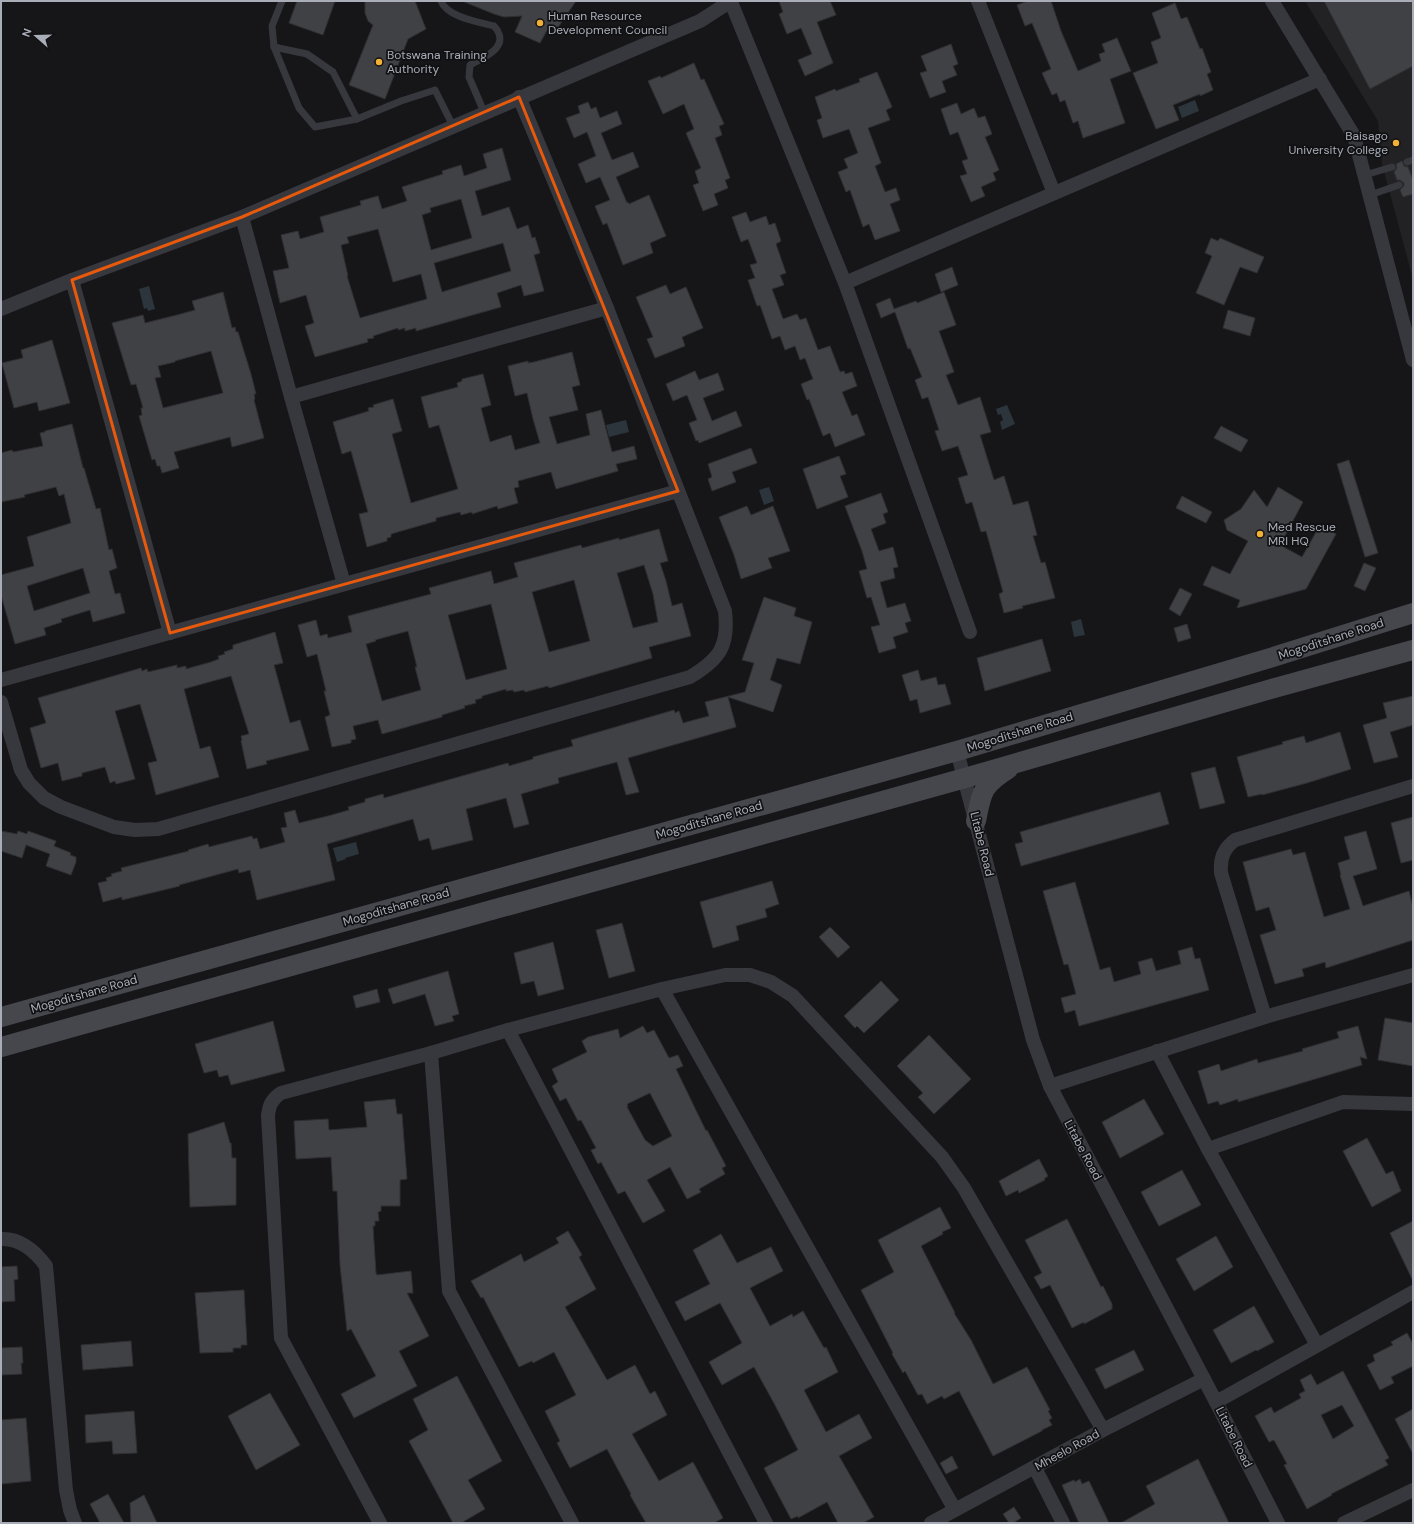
<svg xmlns="http://www.w3.org/2000/svg" width="1414" height="1524" font-family="'DM Sans',sans-serif">
  <rect width="100%" height="100%" fill="#161618"/>
  <polygon fill="#222225" points="1305,1 1413,1 1413,279 1382,164 1378,121"/>
  <g fill="#2c353c">
    <polygon points="1195,100 1199,111 1182,118 1178,107"/>
    <polygon points="149,286 155,309 148,311 147,308 144,309 139,289"/>
    <polygon points="1007,405 1015,424 1002,430 1000,422 1003,420 1001,414 998,415 996,409"/>
    <polygon points="626,420 629,432 609,437 606,425"/>
    <polygon points="769,487 774,501 764,505 759,490"/>
    <polygon points="1081,619 1085,635 1074,637 1071,622"/>
    <polygon points="356,842 359,854 345,858 346,859 337,862 333,848"/>
  </g>
  <g fill="#404145" stroke="#303034" fill-rule="evenodd">
    <polygon points="297,1 335,1 323,35 289,23"/>
    <polygon points="365,1 415,1 426,29 408,39 385,99 349,85 373,25 368,21 365,13"/>
    <polygon points="462,1 576,1 557,29 550,25 540,43 515,32 522,16 504,17 494,14"/>
    <polygon points="779,1 830,1 836,15 817,22 833,63 805,76 798,60 812,54 801,28 787,34 779,14 783,12"/>
    <polygon points="1028,1 1051,1 1061,31 1078,71 1101,61 1099,54 1105,52 1102,44 1117,38 1131,71 1110,79 1125,123 1083,138 1078,121 1073,123 1065,100 1060,102 1057,93 1052,95 1042,73 1051,69 1032,23 1025,26 1017,5"/>
    <polygon points="1324,1 1413,1 1413,66 1370,89"/>
    <polygon points="1175,3 1181,19 1187,17 1200,49 1202,48 1211,72 1207,74 1213,90 1200,96 1200,94 1173,105 1179,120 1156,129 1133,73 1158,63 1151,42 1161,38 1152,13"/>
    <polygon points="951,44 958,64 953,66 957,75 942,81 946,92 930,98 920,73 927,71 921,56"/>
    <polygon points="694,63 701,80 704,79 724,124 719,126 722,135 715,138 730,178 725,180 728,188 714,194 718,205 703,211 693,185 699,183 695,171 701,168 686,133 694,129 684,104 663,114 648,81 660,76 661,78"/>
    <polygon points="877,72 892,107 886,110 890,120 868,128 881,163 875,166 885,192 896,188 900,200 890,204 900,231 875,240 869,224 863,227 850,190 846,192 838,172 848,168 844,159 858,153 849,129 823,138 817,120 822,118 815,97 835,89 836,91 860,82 859,79"/>
    <polygon points="588,102 591,109 596,107 600,118 617,111 622,124 601,133 612,160 633,152 639,167 616,177 627,203 628,202 629,204 649,195 666,236 650,243 653,253 623,265 607,223 603,225 595,206 610,200 600,177 586,183 578,164 596,156 587,132 574,138 566,118 580,113 578,106"/>
    <polygon points="957,103 961,114 974,108 978,118 985,116 992,134 985,137 999,170 993,173 996,180 981,187 985,196 971,202 960,176 967,174 962,161 968,159 958,132 950,135 941,109"/>
    <path d="M502,148L511,180L475,191L482,216L509,207L517,229L528,225L532,238L535,237L540,253L534,255L544,291L524,296L521,285L497,293L501,307L416,331V328L405,331V328L398,330V328L373,336L374,338L367,339L368,342L315,357L305,326L314,323L306,295L280,303L273,271L289,268L281,235L298,231L300,239L324,232L320,217L361,205L360,201L378,196L382,209L407,201L402,187L443,174L442,171L461,165L464,176L487,168L483,154ZM461,199L472,238L431,250L422,215L431,212L430,208ZM378,229L393,282L421,274L427,299L360,318L347,276H348L341,245L349,243L347,237ZM503,243L511,271L442,292L434,263Z"/>
    <polygon points="1402,161 1404,166 1408,167 1413,180 1413,194 1403,197 1400,190 1404,186 1404,183 1400,180 1397,180 1394,172 1397,168 1396,164"/>
    <polygon points="746,212 750,222 766,216 769,225 775,223 781,241 776,244 786,273 780,275 784,285 772,289 783,319 797,314 800,320 806,318 818,350 830,346 840,372 844,371 845,374 852,372 857,386 842,392 852,416 857,414 865,435 835,447 830,433 823,436 809,399 807,400 801,384 813,379 805,358 800,360 795,346 785,350 780,336 772,339 760,305 757,306 748,280 755,278 750,265 757,263 748,239 741,242 732,217"/>
    <polygon points="1211,238 1218,241 1220,238 1264,257 1257,273 1240,267 1224,305 1196,293 1212,256 1205,253"/>
    <polygon points="952,267 958,285 941,292 935,274"/>
    <polygon points="666,285 670,294 686,287 703,328 682,337 685,346 655,358 647,339 653,337 636,297"/>
    <path d="M223,292L232,328L235,327L236,332H238L251,374L256,394H254L255,399L254,400L264,438L232,447L230,437L174,452L179,468L162,473L160,466H157L155,459L152,460L139,416L142,415L141,408H143L136,384L131,385L112,323L143,315L145,323L177,315L195,310L192,301ZM211,351L223,393L163,408L155,378L161,377L158,366L175,362V361Z"/>
    <polygon points="944,292 956,325 939,331 954,372 946,375 958,405 980,397 991,432 980,435 994,480 1004,476 1013,505 1028,501 1037,535 1033,536 1041,563 1045,562 1055,598 1022,606 1023,608 1004,613 999,594 1003,592 986,531 981,532 972,502 966,504 958,478 968,475 958,446 942,451 935,431 939,430 928,397 922,399 915,380 922,377 910,348 908,349 895,312 881,318 876,304 890,298 894,309 916,301 917,303"/>
    <polygon points="1228,310 1255,318 1250,336 1223,328"/>
    <polygon points="52,340 70,403 39,411 37,402 14,408 2,363 23,358 21,350"/>
    <polygon points="572,352 580,385 572,387 578,410 549,417 557,444 590,435 586,414 601,410 612,452 634,446 637,459 616,464 618,471 556,489 551,472 518,481 519,487 514,488 518,503 498,509 497,506 472,514 472,512 461,515 460,512 436,518 436,521 391,534 391,537 387,538 387,541 367,547 359,514 368,512 351,451 342,454 333,422 369,411 368,408 374,407 373,405 393,399 402,431 392,434 411,503 458,489 439,425 429,428 421,397 458,387 457,383 462,381 462,379 483,374 491,405 481,408 490,442 511,435 515,450 540,443 533,419 527,393 515,396 508,366 528,361 528,363 534,362"/>
    <polygon points="695,371 699,380 718,373 724,390 703,398 712,421 736,411 742,426 699,443 698,440 696,441 689,423 697,420 687,395 673,401 666,384"/>
    <path d="M72,424L83,468H84L96,509L100,508L109,550L112,549L117,568L109,571L115,594L120,593L125,613L93,622L90,610L61,619L62,622L44,628L46,635L15,644L1,595V575L34,566L27,537L71,523L64,494L59,496L56,487L24,495L25,497L1,502V453L12,450L13,452L43,446L40,433L45,432V431ZM83,568L90,593L34,611L27,586Z"/>
    <polygon points="1221,426 1248,440 1241,452 1214,438"/>
    <polygon points="751,448 757,463 732,472 736,482 712,491 708,479 712,477 708,464"/>
    <polygon points="839,456 846,474 840,476 848,497 817,509 803,469"/>
    <polygon points="1349,460 1378,553 1365,557 1337,464"/>
    <polygon points="1278,487 1303,502 1280,545 1302,557 1320,525 1336,534 1306,589 1237,608 1240,600 1203,585 1212,566 1230,574 1248,541 1227,530 1224,520 1241,509 1254,490 1267,507"/>
    <polygon points="881,493 888,512 883,514 886,523 871,529 879,551 893,547 898,567 893,568 895,578 880,582 887,608 905,603 911,621 905,623 908,632 893,637 896,648 879,653 871,627 880,625 871,597 867,598 859,571 867,569 862,551 845,506"/>
    <polygon points="1182,496 1212,512 1206,523 1176,508"/>
    <polygon points="747,506 751,515 773,506 790,551 768,558 772,568 741,579 734,555 719,517"/>
    <path d="M659,529L668,561L660,563L666,581L672,606L682,603L691,636L649,647L652,658L549,688L548,686L525,692L524,690L514,692L513,690L506,691V689L482,696V698L475,700L476,703L464,706L465,708L442,715V717L382,734L378,720L353,726L356,739L351,740V743L332,747L325,717L330,715L324,691H326L317,654L307,657L298,625L316,620L320,636L327,634L328,638L352,632L348,616L431,594L429,588L491,571L494,584L518,577L514,563L581,545L582,548L619,538V540ZM644,565L653,594L658,622L633,628L617,573ZM574,580L590,641L549,652L532,592ZM491,604L507,669L466,680L448,615ZM408,631L417,667H415L421,690L382,701L366,644L376,641L375,640Z"/>
    <polygon points="1364,563 1376,568 1365,591 1354,586"/>
    <polygon points="1180,588 1192,594 1180,616 1169,609"/>
    <polygon points="764,597 796,608 794,616 812,622 800,664 777,658 770,680 782,685 773,712 728,697 736,727 628,758 639,792 626,795 617,762 558,778 559,783 521,794 529,824 514,828 506,798 466,809 473,840 432,850 429,838 419,841 413,819 327,844 335,880 257,900 250,870 239,873 238,869 179,885 180,886 122,900 122,897 103,902 98,883 107,881 106,878 112,876 111,874 122,871 121,868 189,851 188,850 208,844 209,847 252,836 253,839 257,838 260,849 285,842 281,828 287,827 284,813 295,810 299,823 328,816 349,810 348,807 365,802 365,799 383,794 384,798 508,763 509,766 533,759 533,757 573,746 571,740 674,710 675,713 679,711 683,723 709,716 705,702 745,692 754,663 742,660"/>
    <polygon points="1187,624 1191,638 1178,642 1174,628"/>
    <polygon points="275,632 283,663 274,665 290,723 300,720 309,750 266,761 267,764 247,769 241,741 242,740 241,736 249,734 231,676 184,689 200,749 210,746 219,777 156,795 148,763 157,761 140,704 115,711 135,779 116,784 115,781 110,783 105,767 82,773 82,776 62,781 58,763 41,768 30,728 46,723 38,698 141,668 142,671 147,669 148,672 177,665 177,668 186,666 186,669 211,662 219,659 218,656 225,654 224,652 233,649 233,645"/>
    <polygon points="1042,639 1051,671 985,691 977,658"/>
    <polygon points="918,670 921,681 936,677 938,685 945,684 951,704 920,713 917,699 910,701 902,675"/>
    <polygon points="1413,696 1413,725 1390,732 1398,757 1374,763 1363,725 1387,718 1383,703"/>
    <polygon points="1340,732 1351,769 1307,783 1262,795 1262,794 1248,797 1237,757 1283,744 1282,742 1304,736 1306,743"/>
    <polygon points="1215,767 1225,803 1200,809 1191,773"/>
    <polygon points="1160,792 1169,824 1021,866 1015,844 1023,842 1020,832"/>
    <polygon points="1413,817 1413,860 1401,863 1391,823"/>
    <polygon points="1,831 17,834 18,831 27,834 28,831 56,841 54,846 71,853 70,855 76,857 76,862 71,875 46,866 50,854 26,845 22,858 1,851"/>
    <polygon points="1366,831 1377,869 1353,876 1363,906 1409,891 1413,908 1413,940 1326,968 1325,962 1302,969 1304,976 1275,984 1260,935 1276,930 1269,907 1256,911 1243,862 1291,849 1293,855 1305,852 1324,917 1350,909 1340,875 1341,875 1338,863 1350,859 1344,837"/>
    <polygon points="772,881 779,904 765,909 767,917 736,926 739,940 713,948 700,902"/>
    <polygon points="1075,882 1100,970 1110,967 1114,982 1141,974 1138,962 1152,958 1156,971 1181,964 1178,951 1192,947 1195,959 1200,958 1209,990 1079,1026 1075,1010 1065,1013 1061,998 1076,994 1068,964 1064,965 1043,891"/>
    <polygon points="622,923 635,971 609,978 596,930"/>
    <polygon points="830,927 850,947 838,958 819,937"/>
    <polygon points="553,942 564,989 538,996 534,981 521,984 514,953"/>
    <polygon points="448,971 459,1014 452,1016 454,1021 435,1026 425,994 393,1004 388,989"/>
    <polygon points="881,981 899,1000 864,1033 857,1026 855,1028 844,1016"/>
    <polygon points="377,989 380,1002 356,1008 353,996"/>
    <polygon points="1385,1018 1413,1023 1413,1066 1378,1060"/>
    <polygon points="273,1021 285,1071 231,1085 228,1075 219,1077 217,1070 204,1073 195,1044"/>
    <path d="M643,1026L647,1033L654,1030L669,1058L678,1055L683,1066L676,1069L706,1131L707,1130L726,1166L722,1168L725,1174L699,1189L701,1192L687,1199L670,1167L647,1180L665,1211L643,1223L625,1191L618,1194L601,1162L598,1164L591,1150L596,1148L581,1120L578,1121L566,1098L560,1101L552,1086L558,1082L552,1069L587,1052L582,1041L588,1037L618,1029L620,1038ZM650,1093L672,1136L653,1146L645,1140L627,1107L628,1106L627,1104Z"/>
    <polygon points="1358,1026 1367,1059 1360,1057 1362,1065 1238,1102 1238,1099 1220,1105 1218,1101 1208,1104 1198,1071 1219,1064 1221,1071 1257,1059 1258,1063 1303,1051 1302,1049 1339,1038 1337,1032"/>
    <polygon points="929,1035 971,1079 934,1114 918,1097 923,1093 897,1066"/>
    <polygon points="395,1099 397,1114 402,1114 407,1179 400,1180 400,1206 381,1206 381,1211 378,1212 379,1221 375,1221 375,1226 373,1226 376,1273 377,1275 411,1271 413,1293 407,1293 429,1336 399,1351 417,1386 354,1418 341,1394 376,1376 351,1329 347,1331 340,1265 337,1191 333,1191 331,1157 296,1159 294,1121 328,1119 329,1130 367,1127 364,1102"/>
    <polygon points="1144,1099 1164,1134 1120,1158 1102,1122"/>
    <polygon points="224,1122 230,1143 231,1143 232,1158 236,1158 236,1205 190,1207 188,1134"/>
    <polygon points="1367,1138 1386,1174 1393,1171 1401,1191 1372,1207 1343,1151"/>
    <polygon points="1039,1159 1048,1176 1044,1179 1045,1180 1019,1193 1018,1190 1006,1196 999,1181"/>
    <polygon points="1182,1170 1201,1205 1159,1226 1141,1192"/>
    <polygon points="940,1207 951,1228 942,1232 943,1234 921,1246 955,1313 954,1313 971,1340 993,1384 1027,1367 1050,1410 1048,1411 1052,1418 1049,1420 1052,1425 1042,1430 1042,1431 993,1456 959,1391 944,1399 942,1396 927,1404 922,1394 918,1395 905,1371 903,1373 892,1354 893,1353 861,1290 894,1272 878,1240"/>
    <polygon points="1067,1219 1101,1287 1103,1286 1112,1304 1112,1309 1084,1324 1084,1322 1072,1328 1050,1285 1041,1289 1034,1277 1042,1273 1025,1240"/>
    <polygon points="1413,1221 1413,1281 1390,1233"/>
    <polygon points="568,1231 582,1255 579,1257 596,1289 565,1307 607,1380 635,1365 650,1394 655,1391 667,1415 632,1434 659,1481 693,1462 723,1518 714,1523 646,1523 630,1495 631,1494 607,1449 570,1468 557,1443 560,1441 545,1411 576,1395 554,1352 533,1363 532,1361 519,1367 483,1297 481,1298 471,1281 521,1254 524,1262 559,1243 556,1238"/>
    <polygon points="721,1234 737,1263 771,1247 783,1271 750,1288 770,1326 792,1314 793,1317 803,1311 824,1348 826,1347 838,1372 804,1390 826,1432 859,1414 872,1438 839,1456 874,1517 863,1523 838,1523 827,1502 798,1518 798,1516 791,1519 764,1468 798,1450 775,1405 754,1367 722,1385 709,1362 742,1343 720,1303 685,1321 675,1302 710,1284 693,1250"/>
    <polygon points="1216,1236 1233,1267 1194,1291 1176,1259"/>
    <polygon points="17,1266 18,1279 14,1280 15,1301 1,1302 1,1267"/>
    <polygon points="244,1290 247,1345 241,1345 241,1348 233,1348 233,1352 200,1353 195,1293"/>
    <polygon points="1254,1306 1274,1342 1257,1351 1256,1350 1231,1363 1213,1330"/>
    <polygon points="1407,1333 1413,1344 1413,1366 1391,1377 1394,1383 1380,1390 1367,1365 1375,1361 1373,1355 1393,1345 1391,1342"/>
    <polygon points="131,1341 133,1366 83,1370 81,1345"/>
    <polygon points="22,1347 23,1363 21,1363 22,1374 1,1375 1,1348"/>
    <polygon points="1134,1350 1144,1370 1105,1389 1095,1369"/>
    <path d="M1343,1371L1389,1458L1385,1460L1388,1465L1331,1494L1332,1495L1307,1509L1284,1465L1287,1464L1274,1440L1269,1442L1255,1416L1271,1407L1274,1413L1301,1398L1299,1394L1305,1391L1300,1380L1311,1374L1317,1385ZM1342,1405L1354,1426L1333,1439L1321,1415Z"/>
    <polygon points="457,1376 502,1461 468,1480 485,1509 461,1523 453,1523 409,1441 428,1430 413,1399"/>
    <polygon points="270,1393 300,1445 256,1470 228,1416"/>
    <polygon points="1413,1409 1413,1454 1395,1419"/>
    <polygon points="134,1411 137,1453 113,1454 112,1441 86,1443 85,1415"/>
    <polygon points="26,1418 31,1481 1,1484 1,1420"/>
    <polygon points="952,1456 958,1468 946,1474 940,1463"/>
    <polygon points="1198,1459 1229,1523 1121,1523 1155,1504 1146,1486"/>
    <polygon points="1080,1479 1082,1484 1089,1481 1109,1523 1079,1523 1062,1485 1074,1480 1075,1482"/>
    <polygon points="108,1494 124,1523 100,1523 90,1504"/>
    <polygon points="144,1495 157,1523 131,1523 130,1503"/>
    <polygon points="1014,1507 1021,1518 1013,1523 1009,1523 1003,1514"/>
  </g>
  <g fill="none" stroke-linecap="round" stroke-linejoin="round">
    <g stroke="#37383d" stroke-width="7">
      <polyline points="282,1 272,26 274,47 299,108 315,127 357,119 401,101 435,90 453,126"/>
      <path d="M441,1C447,17 479,22 494,26C496,28 498,31 499,34C505,50 480,59 470,65L469,77L484,112"/>
      <polyline points="274,47 307,54 333,72 357,119"/>
      <polyline points="1407,162 1413,160"/>
      <polyline points="1365,175 1392,167"/>
      <polyline points="1370,195 1399,185"/>
    </g>
    <g stroke="#37383d" stroke-width="14">
      <polyline points="978,1 1054,193"/>
      <polyline points="1272,1 1354,136 1413,360"/>
      <polyline points="731,2 845,283 970,632"/>
      <polyline points="242,217 291,397 344,584"/>
      <polyline points="72,280 170,633"/>
      <polyline points="845,283 1320,79"/>
      <polyline points="1,309 72,280 242,217 700,21 731,1"/>
      <polyline points="291,397 607,308"/>
      <polyline points="1,680 678,491"/>
      <path d="M1,702L21,770L29,783L44,798L61,807L114,827L135,830L158,829L690,677C720,659 729,646 725,611L607,308L519,97"/>
      <polyline points="957,751 1033,1040 1050,1086 1216,1402 1278,1523"/>
      <polyline points="662,989 955,1510"/>
      <path d="M1265,1017L1221,873C1220,859 1223,849 1235,840L1413,786"/>
      <polyline points="508,1030 766,1523"/>
      <polyline points="1157,1051 1208,1149 1317,1345"/>
      <polyline points="431,1053 449,1291 572,1523"/>
      <polyline points="1050,1086 1265,1017 1413,975"/>
      <polyline points="1208,1149 1343,1102 1413,1104"/>
      <path d="M1,1239C21,1238 35,1251 46,1266L66,1490L70,1510L75,1523"/>
      <polyline points="1216,1402 1413,1292"/>
      <polyline points="1035,1468 1063,1523"/>
      <path d="M380,1523L281,1338L268,1116C269,1105 272,1099 281,1093L431,1053L508,1030L662,989L725,975H750L771,982L793,996L942,1157L964,1188L1103,1430"/>
      <polyline points="931,1523 1103,1430 1204,1379"/>
      <polyline points="1344,1523 1413,1490"/>
    </g>
    <g stroke="#45474d" stroke-width="20">
      <path d="M976,821C982,792 981,786 1008,769"/>
      <polyline points="1,1017 957,751 1270,658 1413,613"/>
      <polyline points="1,1047 965,778 1271,689 1413,650"/>
    </g>
  </g>
  <path fill="none" stroke="#e8590c" stroke-width="3" stroke-linejoin="round" d="M519,97L678,491L170,633L72,280L242,217Z"/>
  <g fill="#f2b134" stroke="#111113" stroke-width="1.5">
    <circle cx="540" cy="23" r="4"/>
    <circle cx="379" cy="62" r="4"/>
    <circle cx="1396" cy="143" r="4"/>
    <circle cx="1260" cy="534" r="4"/>
  </g>
  <g text-anchor="middle" stroke-width="3.5" stroke-linejoin="round" paint-order="stroke">
    <g font-size="12" fill="#a8adb8" stroke="#111113" text-anchor="start">
      <text x="548" y="20">Human Resource<tspan x="548" dy="14">Development Council</tspan></text>
      <text x="387" y="59">Botswana Training<tspan x="387" dy="14">Authority</tspan></text>
      <text x="1388" y="140" text-anchor="end">Baisago<tspan x="1388" dy="14">University College</tspan></text>
      <text x="1268" y="531">Med Rescue<tspan x="1268" dy="14">MRI HQ</tspan></text>
    </g>
    <g font-size="12" fill="#a8adb8" stroke="#111113">
      <text transform="translate(1331 639) rotate(-18)" y="4">Mogoditshane Road</text>
      <text transform="translate(1020 732) rotate(-17)" y="4">Mogoditshane Road</text>
      <text transform="translate(709 820) rotate(-16)" y="4">Mogoditshane Road</text>
      <text transform="translate(982 844) rotate(76)" y="4">Litabe Road</text>
      <text transform="translate(396 907) rotate(-16)" y="4">Mogoditshane Road</text>
      <text transform="translate(84 994) rotate(-16)" y="4">Mogoditshane Road</text>
      <text transform="translate(1083 1150) rotate(62)" y="4">Litabe Road</text>
      <text transform="translate(1234 1437) rotate(63)" y="4">Litabe Road</text>
      <text transform="translate(1067 1450) rotate(-29)" y="4">Mheelo Road</text>
    </g>
  </g>
  <rect width="1414" height="1524" fill="none" stroke="#a8adb8" stroke-width="4"/>
  <g transform="translate(36 36) rotate(290)" stroke="#111113" stroke-width="3" paint-order="stroke">
  <path d="M0-3L7 15L0 10L-7 15Z" fill="#a8adb8"/>
  <text y="-6" font-size="11" font-weight="bold" text-anchor="middle" fill="#a8adb8">N</text>
  </g>
</svg>
